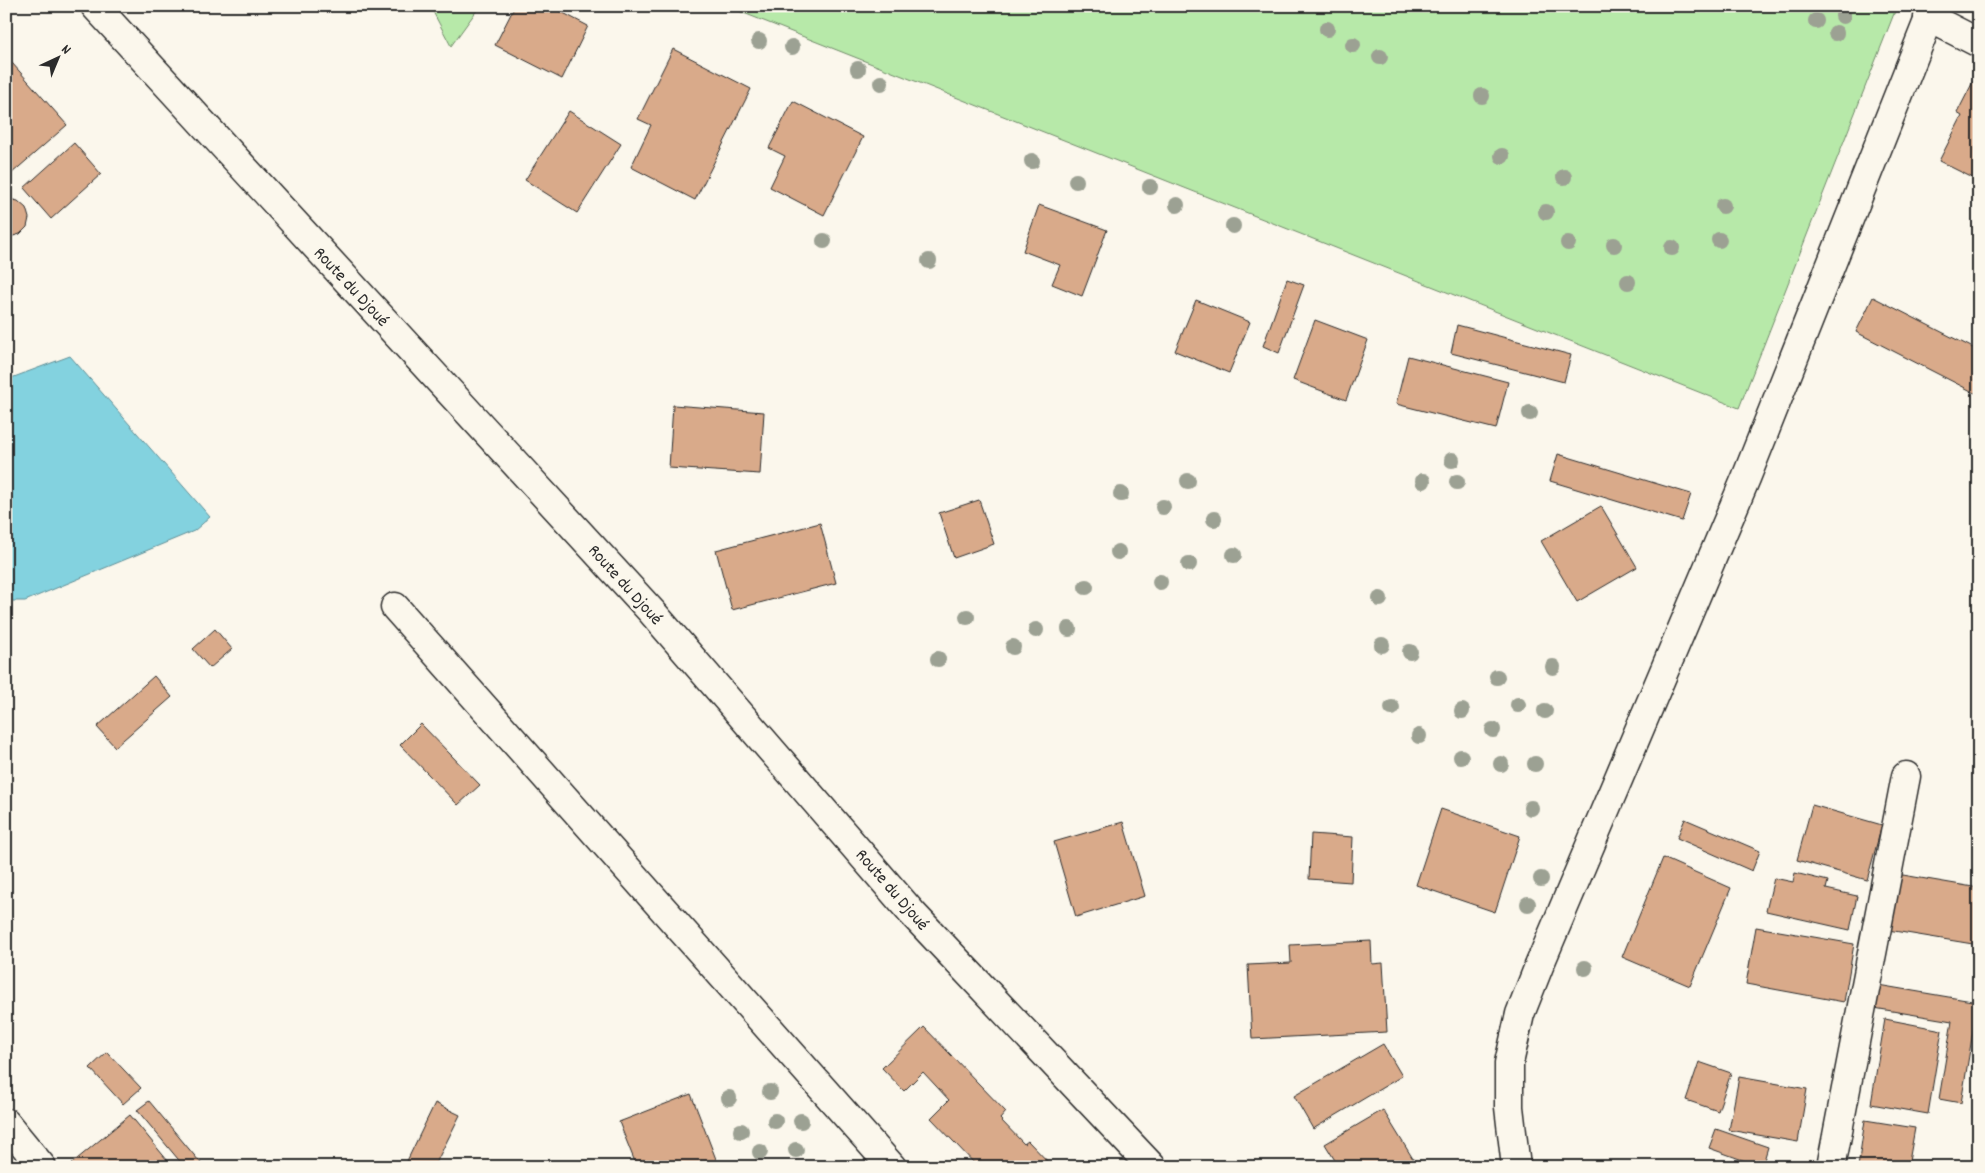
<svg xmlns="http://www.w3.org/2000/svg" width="1985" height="1173" font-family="Dekko,sans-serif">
  <rect width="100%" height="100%" fill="#fbf7ec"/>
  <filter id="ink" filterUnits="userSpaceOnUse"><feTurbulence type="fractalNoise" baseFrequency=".02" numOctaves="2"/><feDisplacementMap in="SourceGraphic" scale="10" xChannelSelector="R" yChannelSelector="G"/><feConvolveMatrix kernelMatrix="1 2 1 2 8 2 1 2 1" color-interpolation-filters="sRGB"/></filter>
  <g filter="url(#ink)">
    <g fill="#b7e9a9" stroke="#718a6a">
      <polygon points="430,6 480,6 451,46"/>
      <polygon points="726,6 1897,6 1739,408"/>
    </g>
    <polygon fill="#83d2df" stroke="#608f97" points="70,356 210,517 194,531 25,601 6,601 6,380"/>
    <g fill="#d9aa8a" stroke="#2b2b2b">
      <polygon points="515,6 550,6 588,26 562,79 495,45"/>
      <polygon points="673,49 751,89 695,200 631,167 651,125 638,119"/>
      <polygon points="12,63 67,125 11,174 6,168 6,69"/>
      <polygon points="1979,70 1979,181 1939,161 1962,116 1957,113"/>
      <polygon points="793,101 863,137 824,215 770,187 785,156 769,148"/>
      <polygon points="569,111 621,144 577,213 525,180"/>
      <polygon points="74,143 101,174 51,219 24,188"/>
      <polygon points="9,199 18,201 26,208 29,218 27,227 20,234 10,237 6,236 6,200"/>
      <polygon points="1039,205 1107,230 1082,296 1052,284 1060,265 1023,251"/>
      <polygon points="1287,279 1304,285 1279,353 1263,346"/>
      <polygon points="1873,297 1979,351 1979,395 1856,332"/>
      <polygon points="1196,300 1250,322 1229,373 1175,351"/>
      <polygon points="1315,320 1368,340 1346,400 1293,380"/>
      <polygon points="1457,325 1571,355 1564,382 1451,353"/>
      <polygon points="1408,356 1508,382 1496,429 1396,404"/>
      <polygon points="673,405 764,412 760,474 669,468"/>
      <polygon points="1558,454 1691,494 1682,521 1550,481"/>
      <polygon points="979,500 994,544 954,558 939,513"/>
      <polygon points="1601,506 1637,567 1577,602 1541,541"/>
      <polygon points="820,523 836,583 732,610 716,550"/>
      <polygon points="215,629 232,649 210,668 193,649"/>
      <polygon points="154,676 172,697 115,747 97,727"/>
      <polygon points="421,724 480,785 458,805 400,745"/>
      <polygon points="1812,805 1882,825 1867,880 1797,860"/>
      <polygon points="1441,809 1520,836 1495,912 1416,885"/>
      <polygon points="1685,819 1760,851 1752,871 1677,838"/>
      <polygon points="1123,822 1145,896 1076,917 1054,842"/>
      <polygon points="1311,834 1353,837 1351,882 1309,879"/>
      <polygon points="1663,858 1731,888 1690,986 1622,957"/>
      <polygon points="1795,873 1828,881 1826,889 1857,896 1850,930 1766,911 1774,878 1793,882"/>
      <polygon points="1897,874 1979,888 1979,945 1888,930"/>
      <polygon points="1756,927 1854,944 1844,1002 1746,984"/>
      <polygon points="1371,941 1372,964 1383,963 1387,1032 1252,1039 1248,965 1291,963 1290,945"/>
      <polygon points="1878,985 1978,1002 1961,1103 1939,1099 1952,1021 1874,1008"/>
      <polygon points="1885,1019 1942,1030 1928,1114 1871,1104"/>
      <polygon points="924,1027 1006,1112 1000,1119 1024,1144 1028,1141 1053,1167 978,1167 931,1118 949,1100 923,1072 904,1091 882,1068"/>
      <polygon points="1383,1044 1402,1076 1313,1129 1294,1096"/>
      <polygon points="107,1052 141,1088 123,1104 90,1068"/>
      <polygon points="1699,1062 1731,1073 1718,1111 1686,1100"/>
      <polygon points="1739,1077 1807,1089 1798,1142 1729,1130"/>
      <polygon points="691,1094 719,1167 637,1167 619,1122"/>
      <polygon points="149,1101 204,1167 181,1167 183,1165 137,1110"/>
      <polygon points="435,1103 460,1115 434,1167 418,1167 407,1161"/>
      <polygon points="1383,1110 1418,1167 1339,1167 1325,1144"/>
      <polygon points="130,1115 172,1166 73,1167 71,1164"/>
      <polygon points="1865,1120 1915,1128 1908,1167 1858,1167"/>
      <polygon points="1716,1129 1768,1147 1762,1167 1709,1148"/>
    </g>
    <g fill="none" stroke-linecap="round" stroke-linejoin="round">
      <defs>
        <g id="minor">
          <polyline points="1928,17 1979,43"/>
          <polyline points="395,607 892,1167"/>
          <polyline points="6,1123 42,1167"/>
          <polyline points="1516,1167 1509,1107 1509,1063 1520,1014 1539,966 1746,478 1934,6"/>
          <polyline points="1831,1167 1906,776"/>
        </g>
        <polyline id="major" points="95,6 652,612 912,913 1152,1167"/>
      </defs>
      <use href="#minor" stroke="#2b2b2b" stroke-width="31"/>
      <use href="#major" stroke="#2b2b2b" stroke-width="31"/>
      <use href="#minor" stroke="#fbf7ec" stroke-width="28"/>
      <use href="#major" stroke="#fbf7ec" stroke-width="28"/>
    </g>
    <g fill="#9ca193">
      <circle cx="1843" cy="16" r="8"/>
      <circle cx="1816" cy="21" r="8"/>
      <circle cx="1327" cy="29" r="8"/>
      <circle cx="1836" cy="33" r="8"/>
      <circle cx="759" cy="41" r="8"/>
      <circle cx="1353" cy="45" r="8"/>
      <circle cx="792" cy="47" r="8"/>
      <circle cx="1380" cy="57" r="8"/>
      <circle cx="858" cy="69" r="8"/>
      <circle cx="881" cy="83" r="8"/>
      <circle cx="1482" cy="96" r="8"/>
      <circle cx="1502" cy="156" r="8"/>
      <circle cx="1032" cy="161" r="8"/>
      <circle cx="1564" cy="177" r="8"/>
      <circle cx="1076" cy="181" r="8"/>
      <circle cx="1150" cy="187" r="8"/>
      <circle cx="1177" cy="205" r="8"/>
      <circle cx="1723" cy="206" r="8"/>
      <circle cx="1546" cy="212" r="8"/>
      <circle cx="1233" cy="226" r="8"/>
      <circle cx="1719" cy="240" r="8"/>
      <circle cx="824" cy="241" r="8"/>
      <circle cx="1568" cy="243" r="8"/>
      <circle cx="1614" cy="245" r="8"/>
      <circle cx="1672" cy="248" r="8"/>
      <circle cx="929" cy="261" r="8"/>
      <circle cx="1628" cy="282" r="8"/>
      <circle cx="1530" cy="413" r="8"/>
      <circle cx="1452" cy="460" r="8"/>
      <circle cx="1188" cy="481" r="8"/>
      <circle cx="1423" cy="481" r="8"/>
      <circle cx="1457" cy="482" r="8"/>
      <circle cx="1121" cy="494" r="8"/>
      <circle cx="1163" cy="507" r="8"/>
      <circle cx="1214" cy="519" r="8"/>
      <circle cx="1118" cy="552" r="8"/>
      <circle cx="1234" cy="555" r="8"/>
      <circle cx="1189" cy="564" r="8"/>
      <circle cx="1160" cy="582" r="8"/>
      <circle cx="1086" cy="587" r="8"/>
      <circle cx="1380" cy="599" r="8"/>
      <circle cx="967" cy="617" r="8"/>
      <circle cx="1069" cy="629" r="8"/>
      <circle cx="1036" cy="630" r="8"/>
      <circle cx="1382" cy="645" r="8"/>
      <circle cx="1013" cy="647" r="8"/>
      <circle cx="1410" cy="652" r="8"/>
      <circle cx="938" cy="659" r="8"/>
      <circle cx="1553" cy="667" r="8"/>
      <circle cx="1497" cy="677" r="8"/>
      <circle cx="1518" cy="705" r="8"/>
      <circle cx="1392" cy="708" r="8"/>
      <circle cx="1462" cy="711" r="8"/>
      <circle cx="1545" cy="711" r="8"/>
      <circle cx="1493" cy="730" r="8"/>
      <circle cx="1419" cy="736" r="8"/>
      <circle cx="1461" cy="757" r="8"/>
      <circle cx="1501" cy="764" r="8"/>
      <circle cx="1535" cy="764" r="8"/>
      <circle cx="1531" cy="808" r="8"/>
      <circle cx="1541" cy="879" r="8"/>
      <circle cx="1528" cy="904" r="8"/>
      <circle cx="1585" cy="968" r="8"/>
      <circle cx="770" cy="1092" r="8"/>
      <circle cx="729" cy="1098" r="8"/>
      <circle cx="775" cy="1121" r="8"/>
      <circle cx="801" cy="1121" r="8"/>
      <circle cx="741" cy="1131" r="8"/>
      <circle cx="796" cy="1150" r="8"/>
      <circle cx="760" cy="1152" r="8"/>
    </g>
  </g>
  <g text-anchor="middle" stroke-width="5" stroke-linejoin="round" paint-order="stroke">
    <g font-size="18" fill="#2b2b2b" stroke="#fbf7ec">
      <text transform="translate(352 286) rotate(47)" y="6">Route du Djoué</text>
      <text transform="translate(626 584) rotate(48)" y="6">Route du Djoué</text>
      <text transform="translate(893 889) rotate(49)" y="6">Route du Djoué</text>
    </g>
  </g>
  <rect width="1985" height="1173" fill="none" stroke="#fbf7ec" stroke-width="25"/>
  <rect x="12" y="12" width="1960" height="1148" fill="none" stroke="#2b2b2b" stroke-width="2" filter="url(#ink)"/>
  <g transform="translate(58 58) rotate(44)" stroke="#fbf7ec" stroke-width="4" paint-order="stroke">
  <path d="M0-4L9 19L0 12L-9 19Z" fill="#2b2b2b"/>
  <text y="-8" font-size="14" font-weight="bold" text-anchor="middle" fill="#2b2b2b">N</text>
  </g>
</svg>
